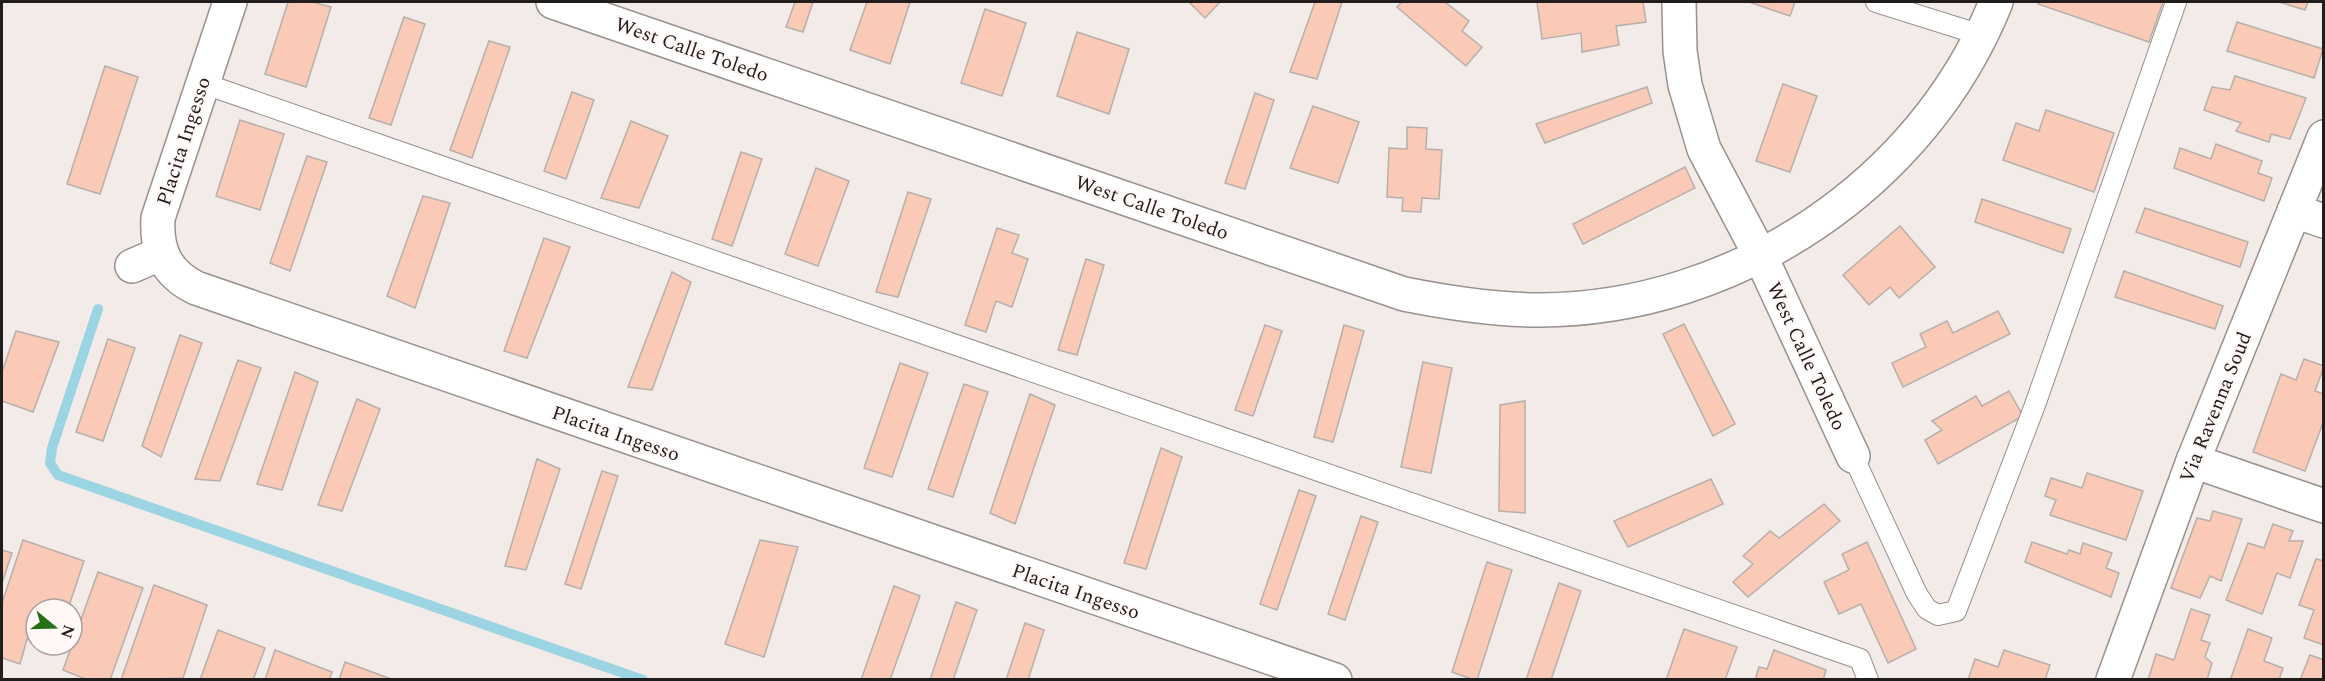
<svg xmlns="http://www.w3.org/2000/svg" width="2325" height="681" font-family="Spectral,serif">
  <rect width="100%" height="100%" fill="#f3ebe7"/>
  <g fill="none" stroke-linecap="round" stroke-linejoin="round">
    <polyline stroke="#9bd4e3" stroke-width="10" points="98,309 52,448 50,463 58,475 643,680"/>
  </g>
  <g fill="#fbcab6" stroke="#b6afab" stroke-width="1.5">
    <polygon points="288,2 313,2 331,7 306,87 265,74"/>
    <polygon points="795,2 813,2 803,32 786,27"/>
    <polygon points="867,2 910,2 890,64 850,50"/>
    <polygon points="1189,2 1220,2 1205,18"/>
    <polygon points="1315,2 1342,2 1317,79 1290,72"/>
    <polygon points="1402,2 1445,2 1469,21 1462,31 1482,47 1466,66 1397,7"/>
    <polygon points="1537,2 1643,2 1646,22 1616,26 1619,45 1582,52 1581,33 1542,39"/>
    <polygon points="1749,2 1795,2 1790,16"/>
    <polygon points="2038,2 2163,2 2149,42 2038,4"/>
    <polygon points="2279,2 2308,2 2305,10"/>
    <polygon points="985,9 1026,23 1002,96 961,83"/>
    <polygon points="404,17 425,24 391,125 369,118"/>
    <polygon points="2237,22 2323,49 2314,78 2227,51"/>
    <polygon points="1077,32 1129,49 1109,114 1057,96"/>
    <polygon points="489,41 510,47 472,158 450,150"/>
    <polygon points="105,66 138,77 100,194 67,184"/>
    <polygon points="2235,76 2306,98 2290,139 2271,134 2269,142 2236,131 2241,123 2204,110 2212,87 2230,90"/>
    <polygon points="1783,84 1817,96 1790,172 1756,161"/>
    <polygon points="1647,87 1652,103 1545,143 1536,124"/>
    <polygon points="572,92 594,100 566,179 544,171"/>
    <polygon points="1255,93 1274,100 1245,189 1225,183"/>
    <polygon points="1313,106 1359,122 1338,183 1290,168"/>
    <polygon points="2046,110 2114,133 2094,192 2003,160 2016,123 2039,131"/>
    <polygon points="240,120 284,134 260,210 216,196"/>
    <polygon points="631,121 668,136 639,208 601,198"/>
    <polygon points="1407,127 1427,128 1426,149 1442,150 1439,199 1422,198 1421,212 1402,211 1403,198 1387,197 1389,148 1407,149"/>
    <polygon points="2216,144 2262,161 2258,173 2272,178 2264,201 2174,168 2180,148 2211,159"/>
    <polygon points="741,152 762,159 732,246 712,239"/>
    <polygon points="307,156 327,162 290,271 270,263"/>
    <polygon points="1685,167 1695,188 1583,244 1573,224"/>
    <polygon points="816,168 849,181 818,266 785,254"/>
    <polygon points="908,192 931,199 898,297 876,292"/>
    <polygon points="423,196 450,203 415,308 387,296"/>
    <polygon points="1982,199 2071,229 2063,253 1975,222"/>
    <polygon points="2145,208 2248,242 2240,267 2136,232"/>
    <polygon points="1900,226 1935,267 1899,298 1890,287 1869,305 1843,275"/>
    <polygon points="997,228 1019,235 1012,253 1028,259 1012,307 996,301 986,332 965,325"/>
    <polygon points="544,238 570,247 527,358 504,351"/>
    <polygon points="1086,259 1104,265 1077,355 1058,350"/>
    <polygon points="2124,271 2223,306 2215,329 2115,297"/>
    <polygon points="672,272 691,282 652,390 628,387"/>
    <polygon points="1998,311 2010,334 1903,387 1892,363 1926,347 1920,334 1947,321 1953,333"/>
    <polygon points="1684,324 1735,424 1713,436 1663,334"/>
    <polygon points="1265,325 1282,331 1253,416 1235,410"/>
    <polygon points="1344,325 1364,331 1333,442 1314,437"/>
    <polygon points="16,331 59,342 33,412 2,401 2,372"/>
    <polygon points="180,335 202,343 161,457 142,446"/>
    <polygon points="108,339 135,348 103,441 76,432"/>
    <polygon points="2304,359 2324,366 2315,391 2324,394 2324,420 2305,471 2253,452 2281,374 2296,380"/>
    <polygon points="238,360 261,368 220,481 195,479"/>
    <polygon points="1423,362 1452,368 1431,473 1401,467"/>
    <polygon points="900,363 928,373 892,477 864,468"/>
    <polygon points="295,372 318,382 282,490 257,484"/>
    <polygon points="964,384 988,392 953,497 928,489"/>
    <polygon points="2009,391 2023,416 1938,464 1925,440 1942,430 1932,421 1976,396 1982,406"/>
    <polygon points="1030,394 1055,405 1015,524 990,513"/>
    <polygon points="357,399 380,409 342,511 318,505"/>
    <polygon points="1525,401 1525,513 1499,511 1500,405"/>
    <polygon points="1161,448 1182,457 1146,569 1124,563"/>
    <polygon points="537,459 560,469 526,570 505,566"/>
    <polygon points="602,471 618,476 581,589 565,584"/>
    <polygon points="2087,473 2143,491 2126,540 2050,515 2056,500 2045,496 2051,478 2082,488"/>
    <polygon points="1711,479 1723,504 1628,547 1614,521"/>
    <polygon points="1299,490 1316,496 1277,610 1260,604"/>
    <polygon points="1824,504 1840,521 1748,597 1733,582 1753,564 1743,556 1770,531 1779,538"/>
    <polygon points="2213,511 2242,519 2221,581 2210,576 2200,598 2171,588 2197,518 2210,521"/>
    <polygon points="1361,516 1378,522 1345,620 1328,614"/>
    <polygon points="2273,524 2293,531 2289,541 2303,541 2290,578 2277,573 2262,614 2226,600 2248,543 2264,548"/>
    <polygon points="23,540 84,561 68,609 36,609 36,643 27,639 20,664 2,658 2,603"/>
    <polygon points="760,540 798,547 764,657 725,644"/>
    <polygon points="1867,542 1916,649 1888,663 1861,604 1839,614 1824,582 1849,570 1842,554"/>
    <polygon points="2032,542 2067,554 2069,550 2080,554 2083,543 2112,553 2106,568 2119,573 2111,597 2025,562"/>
    <polygon points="2,550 12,553 2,583"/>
    <polygon points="2316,559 2324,561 2324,645 2304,638 2314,610 2299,605"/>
    <polygon points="1487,562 1512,570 1477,680 1474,680 1452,672"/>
    <polygon points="98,572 143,588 110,680 88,680 63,670"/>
    <polygon points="1559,583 1581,591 1551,680 1526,680"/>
    <polygon points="154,585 207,605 183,678 121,680"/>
    <polygon points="894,586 920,596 890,680 861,680"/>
    <polygon points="956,602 977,610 953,680 930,680"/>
    <polygon points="2191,609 2210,615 2201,640 2210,643 2205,657 2212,663 2207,680 2148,680 2156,654 2174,660"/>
    <polygon points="1025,623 1044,630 1028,680 1006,680"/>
    <polygon points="1684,629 1737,647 1725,680 1666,680"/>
    <polygon points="2248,629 2272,638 2264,661 2283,668 2279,680 2221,680 2231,678"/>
    <polygon points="218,630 265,648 253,680 200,680"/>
    <polygon points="275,650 332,672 329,680 265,680"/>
    <polygon points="1774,650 1826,670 1823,680 1755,680 1759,667 1767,669"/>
    <polygon points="2004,650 2050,665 2045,680 1968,680 1975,659 1998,667"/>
    <polygon points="2310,655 2324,660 2324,680 2300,680"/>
    <polygon points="345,662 394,680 339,680"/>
  </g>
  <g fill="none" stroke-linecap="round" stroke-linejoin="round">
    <defs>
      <g id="lane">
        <polyline points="1876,2 1981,35"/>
        <polyline points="202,83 1860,659 1868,680"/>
        <polyline points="1853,456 1917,594 1927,609 1938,615 1956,611 2035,405 2176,2"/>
      </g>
      <g id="street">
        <path d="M230,2L158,218C156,251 166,273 196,288L1335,680"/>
        <path d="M553,2L1404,294C1449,303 1494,310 1540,310C1736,309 1923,184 1996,2"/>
        <polyline points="1679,2 1680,51 1685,85 1704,149 1761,257 1853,456"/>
        <polyline points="2294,211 2324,221"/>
        <polyline points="132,266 160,254"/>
        <polyline points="2193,461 2324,506"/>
        <polyline points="2113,680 2193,461 2324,137"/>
      </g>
    </defs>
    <use href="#lane" stroke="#98918e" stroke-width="22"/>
    <use href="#street" stroke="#98918e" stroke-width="36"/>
    <use href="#lane" stroke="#fff" stroke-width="20"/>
    <use href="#street" stroke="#fff" stroke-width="33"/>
  </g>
  <g text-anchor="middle" stroke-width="4.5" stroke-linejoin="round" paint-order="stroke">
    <g font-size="20" fill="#201d1c" stroke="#fff8f6">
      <text transform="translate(692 49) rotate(19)" y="7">West Calle Toledo</text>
      <text transform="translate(183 141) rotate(-72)" y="7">Placita Ingesso</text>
      <text transform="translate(1152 207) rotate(19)" y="7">West Calle Toledo</text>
      <text transform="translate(1807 356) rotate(65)" y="7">West Calle Toledo</text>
      <text transform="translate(2215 407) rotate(-68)" y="7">Via Ravenna Soud</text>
      <text transform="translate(616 433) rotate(19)" y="7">Placita Ingesso</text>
      <text transform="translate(1076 591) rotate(19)" y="7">Placita Ingesso</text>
    </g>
  </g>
  <rect width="2325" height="681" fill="none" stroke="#201d1c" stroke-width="6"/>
  <g transform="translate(54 627) rotate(109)"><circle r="28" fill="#fff8f6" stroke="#a6a09f" stroke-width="1.5"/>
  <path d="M0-4.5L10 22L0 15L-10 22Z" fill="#247014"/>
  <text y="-9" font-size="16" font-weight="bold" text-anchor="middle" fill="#201d1c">N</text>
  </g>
</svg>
